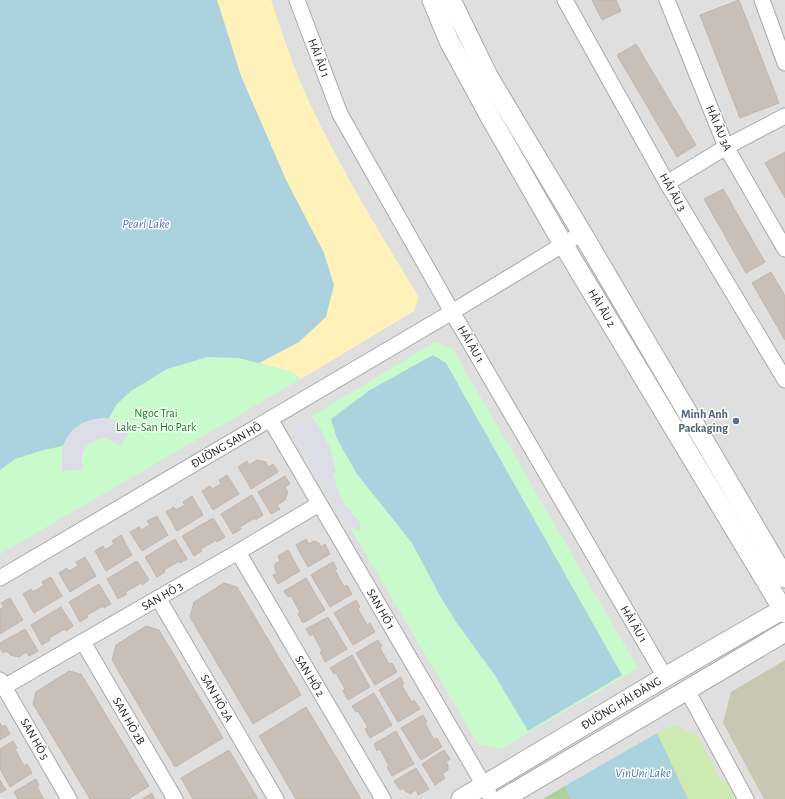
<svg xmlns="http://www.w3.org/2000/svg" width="785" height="799" font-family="'Alegreya Sans',sans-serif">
  <rect width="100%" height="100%" fill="#f2efe9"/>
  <rect fill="#e0dfdf" x="0" y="0" width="785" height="799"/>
  <polygon fill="#c7c7b4" points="785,660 785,799 764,799 723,723 731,692"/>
  <polygon fill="#cdebb0" points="674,725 699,737 721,781 726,782 735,799 688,799 657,733"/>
  <polygon fill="#add19e" points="565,786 571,799 543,799"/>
  <path fill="#fff1ba" d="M217,0H271C281,29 290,58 302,86C334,159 377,228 418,296V301L414,311L301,379L290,371L259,363L299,342L324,253L286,180L241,76Z"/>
  <g fill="#c8facc">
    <polygon points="435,342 452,348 638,668 501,749 478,744 295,434 297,427 301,423"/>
    <polygon points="207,357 238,358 290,371 301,379 0,554 0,470 15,459 43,450 63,446 109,418 117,404 131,391 167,369"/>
  </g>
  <g fill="#dddde8">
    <polygon points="311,416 320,428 330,448 336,472 333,475 339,493 343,502 361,524 359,531 349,526 295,434 297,427"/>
    <polygon points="109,418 119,422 130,430 121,446 108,439 102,438 96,440 90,443 85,448 82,455 82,470 62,471 62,451 65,440 69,434 81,423 88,420"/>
  </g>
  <g fill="#aad3df">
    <path d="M0,0H217L241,76L286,180L324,253L334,285L326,317L299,342L259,363L238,358L207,357L167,369L131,391L117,404L109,418C88,417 70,426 63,446L43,450L15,459L0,470Z"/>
    <polygon points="433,355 446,363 622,675 528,731 494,674 456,622 440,596 412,543 357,474 337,439 331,419 370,390"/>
    <polygon points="657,733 688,799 571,799 565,786"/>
  </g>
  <g fill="#c7bfb8" stroke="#c4b6ab">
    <polygon points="592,0 616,0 621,11 602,20"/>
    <polygon points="739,0 779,103 740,118 700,15"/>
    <polygon points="636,44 696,145 677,157 617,55"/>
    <polygon points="785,152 785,198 765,163"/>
    <polygon points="723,189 765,262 746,273 704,199"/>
    <polygon points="771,272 785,296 785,340 752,283"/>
    <polygon points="257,460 266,462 268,467 273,464 278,472 251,489 238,467 247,461 249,465"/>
    <polygon points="227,475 239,494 213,510 202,491 210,486 212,489 221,484 219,480"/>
    <polygon points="285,476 290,484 285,487 288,492 285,500 277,505 280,509 271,514 258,492"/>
    <polygon points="252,495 263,515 256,520 255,518 240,527 241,529 233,534 221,514"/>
    <polygon points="192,496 203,515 177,531 166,512 174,507 176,510 185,505 183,502"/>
    <polygon points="157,516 168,535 142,551 130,532 139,527 141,530 150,525 147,521"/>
    <polygon points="213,518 225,537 217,542 216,540 201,549 202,551 194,556 182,536"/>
    <polygon points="121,535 132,555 106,571 95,551 103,546 105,550 114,544 112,541"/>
    <polygon points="175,539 187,559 180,563 179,561 164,570 165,572 157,577 145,557"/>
    <polygon points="306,539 309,544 314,541 319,543 321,547 325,544 330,554 308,567 296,545"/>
    <polygon points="288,550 300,571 278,584 273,575 277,573 275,570 275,564 280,561 278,556"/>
    <polygon points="85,557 96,576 70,592 59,573 67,568 69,571 78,566 76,562"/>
    <polygon points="137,561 149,580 142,585 141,583 125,592 127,594 118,599 107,579"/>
    <polygon points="333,562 337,569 335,570 344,587 347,585 352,594 330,607 311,575"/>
    <polygon points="51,577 62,596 34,613 23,594 31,589 33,592 44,585 42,582"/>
    <polygon points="306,578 325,610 303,623 298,614 300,612 291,596 288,597 284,591"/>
    <polygon points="224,583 237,587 301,695 253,724 190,617 194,602"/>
    <polygon points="99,584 111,604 104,608 103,606 87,615 88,617 80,622 69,602"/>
    <polygon points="10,598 23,620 0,634 0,609 4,607 1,603"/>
    <polygon points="356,600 360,607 358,609 367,625 370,623 375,632 353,645 334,613"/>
    <polygon points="61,607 73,626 66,631 65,629 49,638 50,640 42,645 31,625"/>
    <polygon points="328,617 347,649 325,662 320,652 322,651 313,634 310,636 306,629"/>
    <polygon points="146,626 159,630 223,738 175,767 112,660 116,645"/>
    <polygon points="25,629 38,651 29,656 27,652 19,657 10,655 7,651 3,653 0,648 0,643"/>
    <polygon points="378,640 382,646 380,648 389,664 392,663 397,672 375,685 356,653"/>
    <polygon points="352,655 370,687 348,700 343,691 345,689 336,673 334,674 330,668"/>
    <polygon points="69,671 81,674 149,786 128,799 90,799 33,704 36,692"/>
    <polygon points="401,677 404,684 402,686 412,702 414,700 420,709 398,722 379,690"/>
    <polygon points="374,693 392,725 370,738 365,729 368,727 358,711 356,712 352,706"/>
    <polygon points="306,707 361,799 296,799 259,736"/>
    <polygon points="423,715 427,722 425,723 434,740 437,738 442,747 421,760 401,728"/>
    <polygon points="0,723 2,727 5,725 10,734 0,740"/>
    <polygon points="396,731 414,764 392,776 387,767 389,766 380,749 377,751 374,744"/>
    <polygon points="13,741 17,748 15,749 24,766 27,764 32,773 10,787 0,769 0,749"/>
    <polygon points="229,750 258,799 193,799 181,778"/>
    <polygon points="444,750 450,759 446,762 448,765 448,770 442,774 445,778 435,785 422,764"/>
    <polygon points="416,768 429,789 418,795 416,790 410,794 405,791 404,788 400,790 394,781"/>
    <polygon points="36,779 39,786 37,787 44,799 18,799 14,792"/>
    <polygon points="0,780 6,790 0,793"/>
    <polygon points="152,793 155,799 142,799"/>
  </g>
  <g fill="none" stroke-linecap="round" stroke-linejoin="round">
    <defs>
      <g id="minor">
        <polyline points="297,0 340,114 452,312 665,677"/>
        <polyline points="565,0 667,183 785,380"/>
        <polyline points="667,0 726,147 785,249"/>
        <polyline points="762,0 785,63"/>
        <polyline points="667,183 726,147 785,116"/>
        <polyline points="270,419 492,799"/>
        <polyline points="238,552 383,799"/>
        <polyline points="0,578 452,312 582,233"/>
        <polyline points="158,598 276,799"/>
        <polyline points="83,642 175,799"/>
        <polyline points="0,680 69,799"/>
        <polyline points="4,687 238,552 319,504"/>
        <polyline points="687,690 746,799"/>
      </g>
      <g id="tertiary">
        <polyline points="432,0 449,41 489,115 563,244 785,613"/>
        <polyline points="451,0 488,76 582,233 785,578"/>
        <polyline points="461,799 665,677 785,608"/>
        <polyline points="503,799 785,632"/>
      </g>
    </defs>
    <use href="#minor" stroke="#a9a9a9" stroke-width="17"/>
    <use href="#tertiary" stroke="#a9a9a9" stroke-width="21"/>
    <use href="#minor" stroke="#fff" stroke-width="15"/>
    <use href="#tertiary" stroke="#fff" stroke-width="19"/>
  </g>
  <circle fill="#5c6f8a" stroke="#fff" stroke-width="1.5" cx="736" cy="421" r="4"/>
  <g text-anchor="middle" stroke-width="3" stroke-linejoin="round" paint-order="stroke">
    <g font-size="12" fill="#222" stroke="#fff">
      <text transform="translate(319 58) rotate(69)" y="4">HẢI ÂU 1</text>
      <text transform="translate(719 128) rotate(67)" y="4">HẢI ÂU 3A</text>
      <text transform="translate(673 192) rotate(60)" y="4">HẢI ÂU 3</text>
      <text transform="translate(602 308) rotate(59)" y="4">HẢI ÂU 2</text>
      <text transform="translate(471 344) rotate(60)" y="4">HẢI ÂU 1</text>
      <text transform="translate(226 445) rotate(-30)" y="4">ĐƯỜNG SAN HÔ</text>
      <text transform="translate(162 596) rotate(-30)" y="4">SAN HÔ 3</text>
      <text transform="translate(381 609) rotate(60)" y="4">SAN HÔ 1</text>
      <text transform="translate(634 624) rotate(60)" y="4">HẢI ÂU 1</text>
      <text transform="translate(310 676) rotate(59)" y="4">SAN HÔ 2</text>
      <text transform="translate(217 698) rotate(60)" y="4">SAN HÔ 2A</text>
      <text transform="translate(621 703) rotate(-31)" y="4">ĐƯỜNG HẢI ĐĂNG</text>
      <text transform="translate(129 721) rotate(60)" y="4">SAN HÔ 2B</text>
      <text transform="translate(35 739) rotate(60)" y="4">SAN HÔ 5</text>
    </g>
    <g font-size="12" fill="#0c8416" stroke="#fff">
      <text x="156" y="417">Ngoc Trai<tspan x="156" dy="14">Lake-San Ho Park</tspan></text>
    </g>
    <g font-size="12" font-weight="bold" fill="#4e5e75" stroke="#fff" text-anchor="end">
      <text x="728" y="418">Minh Anh<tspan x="728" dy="14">Packaging</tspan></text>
    </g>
    <g font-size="13" font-style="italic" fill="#4a7aab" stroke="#fff">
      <text x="146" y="228">Pearl Lake</text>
      <text x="643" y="777">VinUni Lake</text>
    </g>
  </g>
</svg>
